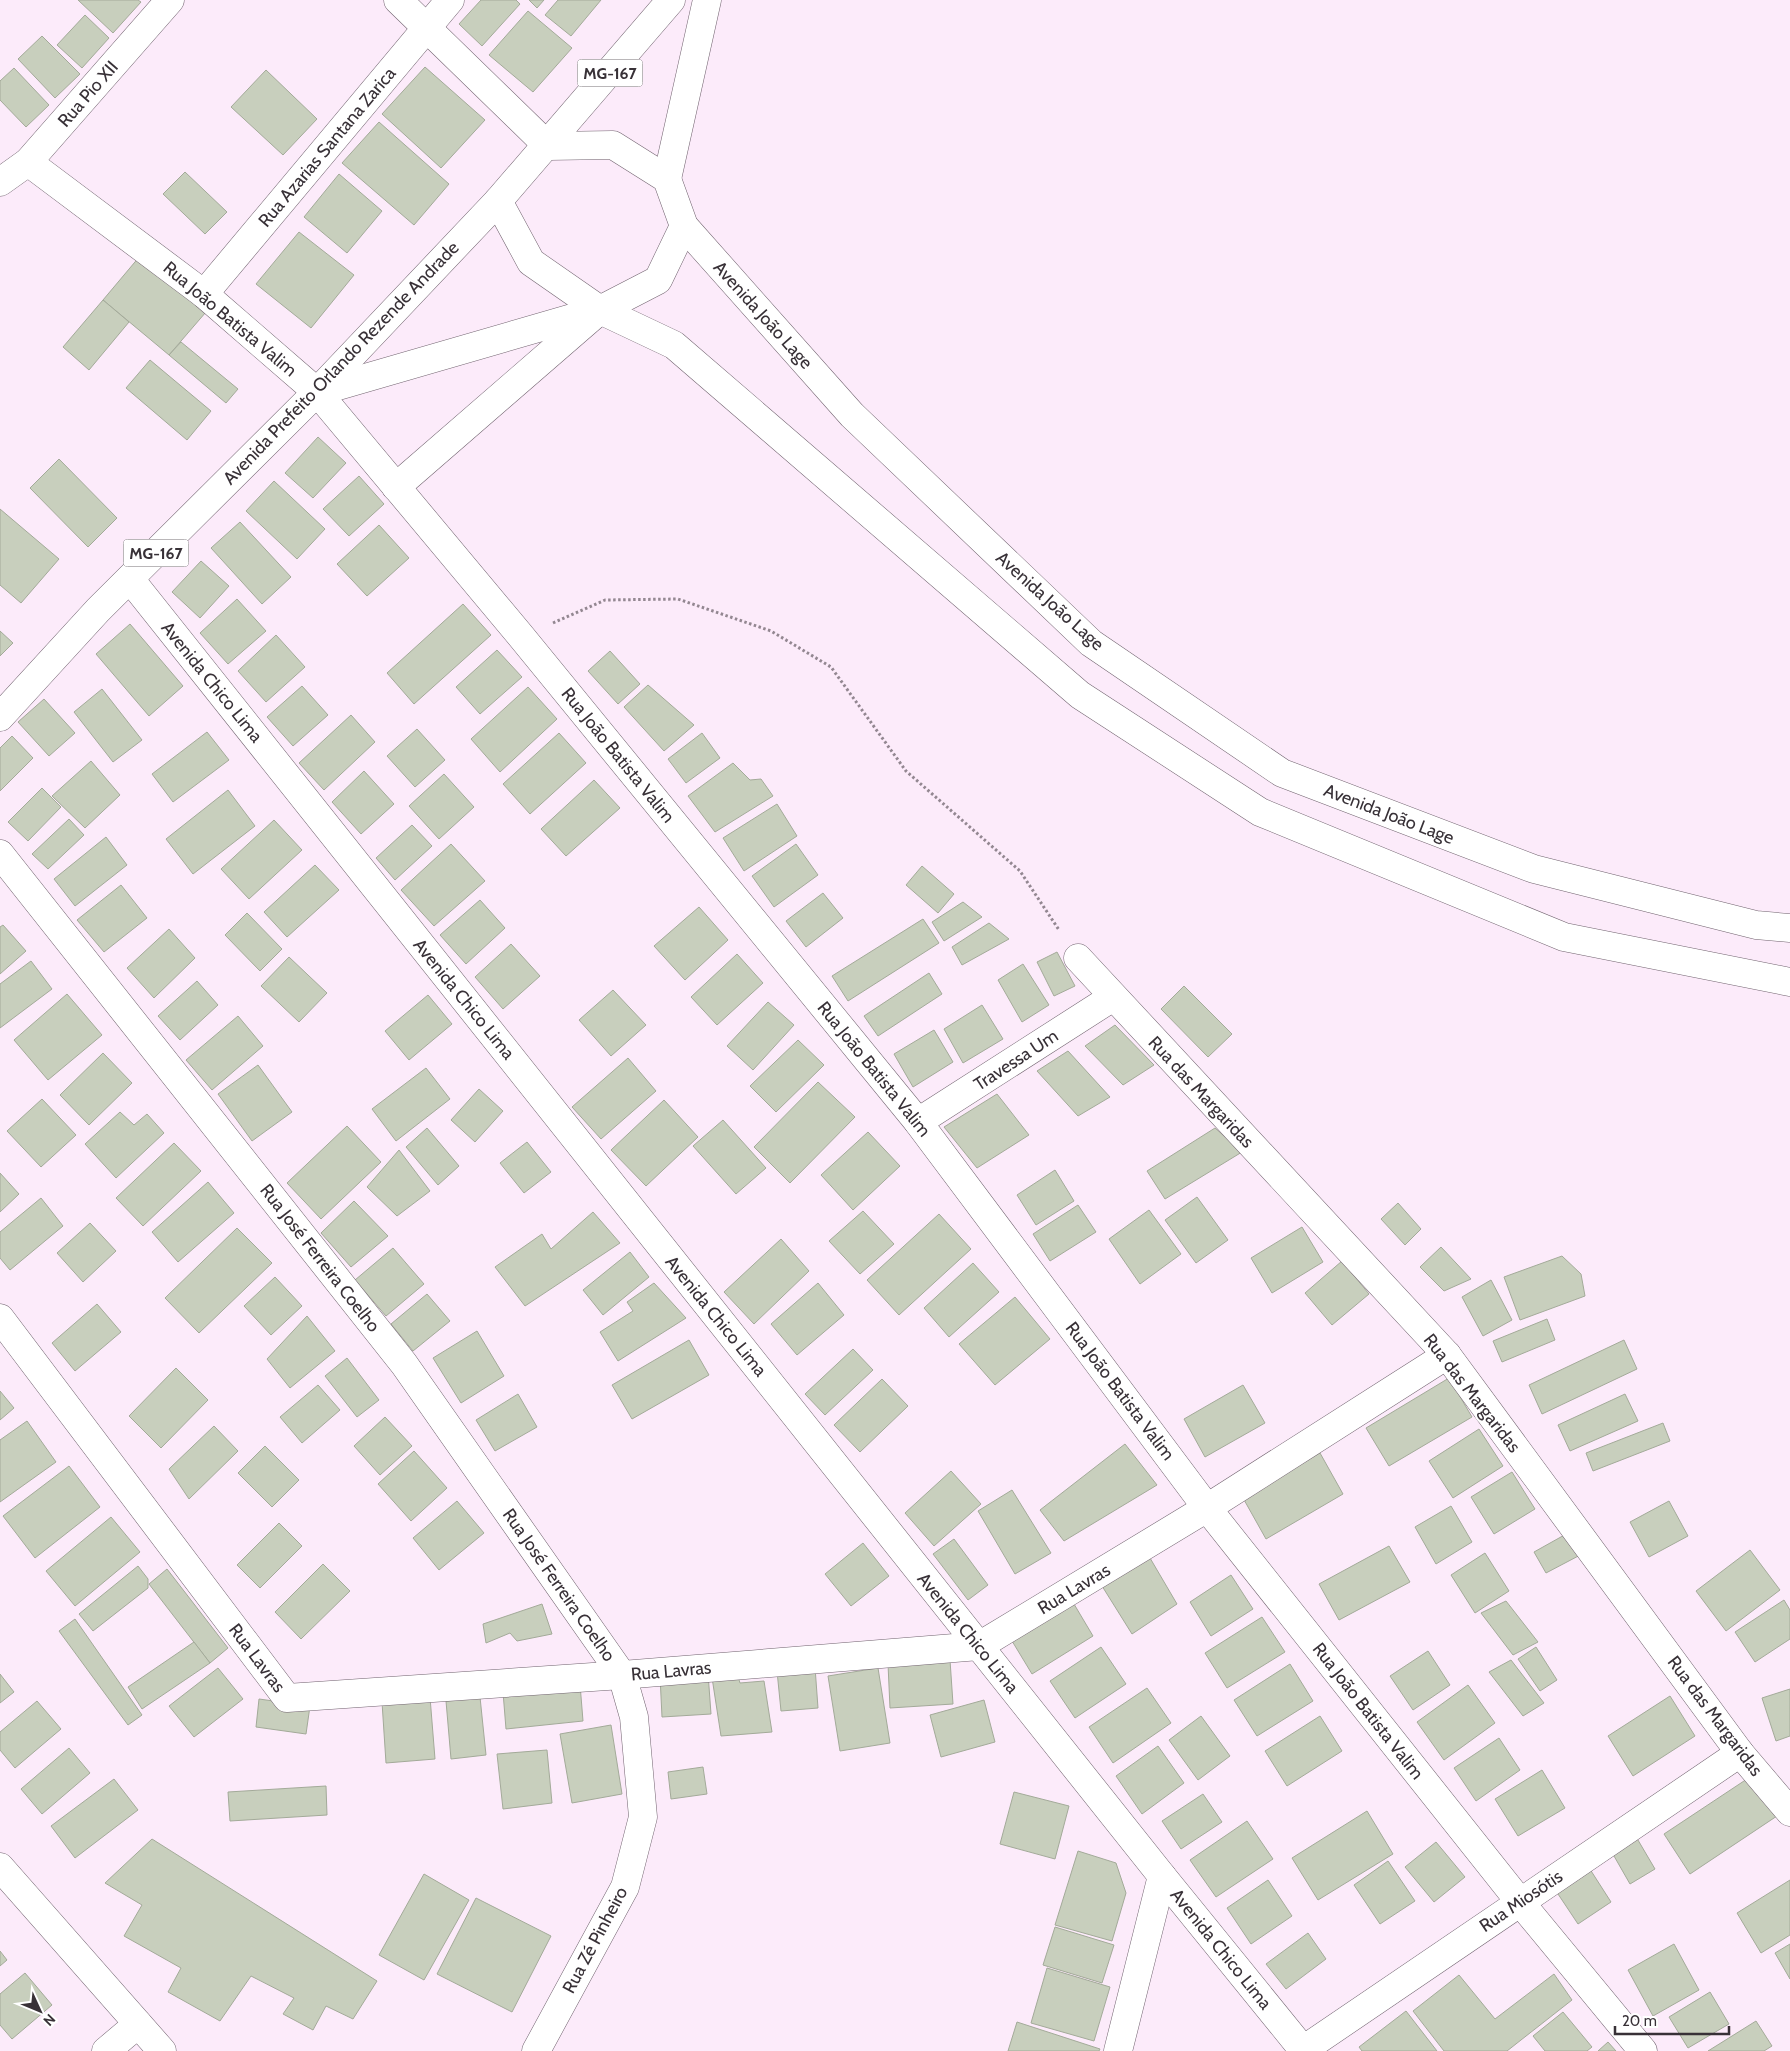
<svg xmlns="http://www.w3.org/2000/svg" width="1790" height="2051" font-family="Cabin,sans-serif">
  <rect width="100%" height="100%" fill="#fcebfa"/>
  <g fill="#c8cfbd" stroke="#a3aa99">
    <polygon points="78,0 138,0 141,2 113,33"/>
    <polygon points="481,0 516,0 520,4 482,46 459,24"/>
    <polygon points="529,0 544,0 537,8"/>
    <polygon points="558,0 601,0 571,36 545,15"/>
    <polygon points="528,11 572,48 533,92 489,55"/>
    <polygon points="85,15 109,38 82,68 57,45"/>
    <polygon points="42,36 80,74 55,98 18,59"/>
    <polygon points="425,67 485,120 441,168 382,114"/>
    <polygon points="14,68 49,105 26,127 0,100 0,81"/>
    <polygon points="266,70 317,119 283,155 231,107"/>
    <polygon points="379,122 449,184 414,225 342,163"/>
    <polygon points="185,172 227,212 205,234 163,194"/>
    <polygon points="339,174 382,211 347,253 304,217"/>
    <polygon points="299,232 354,275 311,328 256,284"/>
    <polygon points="140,256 206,312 169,355 103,300"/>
    <polygon points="103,300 129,322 89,370 63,347"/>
    <polygon points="181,342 238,389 226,403 169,355"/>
    <polygon points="150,360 211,411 187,440 126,388"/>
    <polygon points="318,437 346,463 313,498 285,473"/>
    <polygon points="59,459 117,518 88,547 30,488"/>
    <polygon points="359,476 384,504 349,536 323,509"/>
    <polygon points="274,481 325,529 297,559 246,511"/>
    <polygon points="0,509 59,559 21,603 0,585"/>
    <polygon points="240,522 291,577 262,604 211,548"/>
    <polygon points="379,525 409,558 367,596 337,564"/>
    <polygon points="201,561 229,586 200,618 172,592"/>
    <polygon points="237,599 266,631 228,664 200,633"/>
    <polygon points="463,604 491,635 414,704 387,673"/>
    <polygon points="130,624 183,686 149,716 96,654"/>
    <polygon points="0,631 13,643 0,656"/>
    <polygon points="276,635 305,667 266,702 238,671"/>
    <polygon points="497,650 522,677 480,714 456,687"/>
    <polygon points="610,651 640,684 618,704 588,671"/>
    <polygon points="648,685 694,725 664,751 624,707"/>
    <polygon points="302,686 328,715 293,746 267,717"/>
    <polygon points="528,687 557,719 500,772 471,739"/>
    <polygon points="102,689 142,740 113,762 74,712"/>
    <polygon points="44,699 75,733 49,756 18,722"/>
    <polygon points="351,715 375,742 324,790 299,763"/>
    <polygon points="417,729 445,760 415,787 387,756"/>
    <polygon points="207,732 229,760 173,802 152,774"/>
    <polygon points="559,733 586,763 530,814 503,784"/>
    <polygon points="702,733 720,758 686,783 668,759"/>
    <polygon points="12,736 33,758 0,791 0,748"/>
    <polygon points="91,761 120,795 85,828 52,796"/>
    <polygon points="733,763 750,780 761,779 773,796 715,832 688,796"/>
    <polygon points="364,771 394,804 361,834 332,802"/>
    <polygon points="444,774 474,807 439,839 409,806"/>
    <polygon points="594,780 620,808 566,856 541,829"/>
    <polygon points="42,788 61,807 28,841 8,822"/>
    <polygon points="228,790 255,826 193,874 166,839"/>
    <polygon points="777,804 797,836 744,871 723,838"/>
    <polygon points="69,819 84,835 48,869 32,854"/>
    <polygon points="274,820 302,850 249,899 221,869"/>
    <polygon points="412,825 432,846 395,880 376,858"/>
    <polygon points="106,837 127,865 75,906 54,879"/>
    <polygon points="451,844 485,881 434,926 401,890"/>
    <polygon points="796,844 818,875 774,907 752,876"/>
    <polygon points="315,865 339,890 287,937 264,912"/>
    <polygon points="922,866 954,894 938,913 906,885"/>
    <polygon points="121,885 147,918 104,952 77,920"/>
    <polygon points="823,893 843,918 806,947 786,921"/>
    <polygon points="480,900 505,928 466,964 440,935"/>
    <polygon points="963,902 982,917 944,941 932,922"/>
    <polygon points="699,907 728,940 685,980 654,946"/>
    <polygon points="247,913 282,949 260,971 225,935"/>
    <polygon points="923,919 939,943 848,1001 832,976"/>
    <polygon points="989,923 1009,939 962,965 952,947"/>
    <polygon points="3,925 26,951 0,974 0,927"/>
    <polygon points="169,929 195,958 154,998 127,968"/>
    <polygon points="511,944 540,976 503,1009 475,977"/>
    <polygon points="1057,952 1075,986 1054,996 1037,962"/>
    <polygon points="737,954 763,983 717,1025 691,997"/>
    <polygon points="289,957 327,993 299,1022 261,986"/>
    <polygon points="31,961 52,989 0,1028 0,984"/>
    <polygon points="1023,964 1049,1005 1022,1022 998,980"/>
    <polygon points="929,973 942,994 878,1036 864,1016"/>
    <polygon points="197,981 218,1005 180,1040 158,1016"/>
    <polygon points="1184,986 1232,1034 1208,1057 1161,1009"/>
    <polygon points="613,990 646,1025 611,1056 579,1020"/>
    <polygon points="67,994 102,1035 48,1080 14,1040"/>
    <polygon points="428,995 452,1024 409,1060 385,1031"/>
    <polygon points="768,1002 794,1025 753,1070 727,1046"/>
    <polygon points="982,1005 1003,1039 963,1063 944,1029"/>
    <polygon points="238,1016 263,1046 212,1090 186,1060"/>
    <polygon points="1115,1025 1154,1065 1123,1085 1085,1046"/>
    <polygon points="934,1030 953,1062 913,1087 894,1054"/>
    <polygon points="798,1040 824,1065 776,1112 750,1086"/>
    <polygon points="1068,1051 1110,1097 1078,1116 1037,1071"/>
    <polygon points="103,1053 132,1083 89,1125 60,1095"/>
    <polygon points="628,1058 656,1091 601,1139 572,1107"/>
    <polygon points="258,1065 292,1112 252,1141 218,1094"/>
    <polygon points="426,1068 450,1099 396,1141 372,1109"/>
    <polygon points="818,1082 855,1117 790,1183 754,1147"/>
    <polygon points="479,1089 503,1111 475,1142 451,1120"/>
    <polygon points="997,1094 1029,1135 977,1168 944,1127"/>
    <polygon points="42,1099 76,1135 41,1167 7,1131"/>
    <polygon points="664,1100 698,1137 646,1186 611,1150"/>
    <polygon points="120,1112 134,1125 147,1114 164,1133 116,1178 85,1144"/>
    <polygon points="723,1120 766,1168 736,1194 693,1146"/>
    <polygon points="347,1126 381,1162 321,1219 287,1183"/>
    <polygon points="427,1128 459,1166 438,1185 406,1147"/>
    <polygon points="1215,1128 1242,1152 1165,1199 1147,1171"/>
    <polygon points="868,1132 900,1166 853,1210 821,1175"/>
    <polygon points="527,1142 551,1172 524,1193 500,1163"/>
    <polygon points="174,1143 201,1171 143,1226 116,1198"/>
    <polygon points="399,1150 430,1191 397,1216 367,1187"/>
    <polygon points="1055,1170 1074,1201 1036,1225 1017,1195"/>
    <polygon points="0,1173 19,1194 0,1212"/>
    <polygon points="208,1182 234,1213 178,1262 152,1232"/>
    <polygon points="1197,1197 1228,1240 1196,1263 1165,1220"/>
    <polygon points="41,1198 63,1226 10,1270 0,1258 0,1232"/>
    <polygon points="354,1201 388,1236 351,1267 321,1233"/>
    <polygon points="1398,1203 1421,1229 1405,1245 1381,1219"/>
    <polygon points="1078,1205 1096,1232 1050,1261 1033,1234"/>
    <polygon points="1149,1210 1181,1254 1140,1284 1109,1239"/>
    <polygon points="863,1211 894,1244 860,1274 829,1241"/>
    <polygon points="593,1212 620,1243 525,1306 495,1267 542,1234 551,1249"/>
    <polygon points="939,1214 971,1249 899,1315 867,1280"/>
    <polygon points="90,1223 116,1251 83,1282 57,1253"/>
    <polygon points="1302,1227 1323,1262 1272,1293 1251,1258"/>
    <polygon points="237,1228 272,1263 199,1333 165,1298"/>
    <polygon points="781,1239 809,1271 754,1324 724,1292"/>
    <polygon points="1441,1247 1471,1279 1444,1291 1420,1267"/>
    <polygon points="393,1248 424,1284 386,1316 355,1280"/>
    <polygon points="630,1252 649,1277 603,1315 583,1290"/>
    <polygon points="1562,1256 1581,1274 1585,1296 1520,1320 1504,1277"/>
    <polygon points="1342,1261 1369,1294 1332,1325 1305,1293"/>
    <polygon points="973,1263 999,1292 949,1337 924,1308"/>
    <polygon points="275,1277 302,1306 271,1335 244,1306"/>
    <polygon points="1491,1280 1512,1320 1483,1336 1462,1297"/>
    <polygon points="654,1283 686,1318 618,1361 600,1332 633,1311 627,1302"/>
    <polygon points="818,1283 844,1315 797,1355 771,1324"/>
    <polygon points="427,1294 450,1321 413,1351 391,1324"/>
    <polygon points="1015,1297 1050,1339 995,1385 959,1344"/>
    <polygon points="97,1304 121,1332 75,1371 52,1343"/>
    <polygon points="307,1316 335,1351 290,1388 267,1359"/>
    <polygon points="1547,1319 1555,1340 1502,1362 1493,1341"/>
    <polygon points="477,1331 504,1376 461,1403 433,1358"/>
    <polygon points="689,1340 709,1375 632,1419 612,1385"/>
    <polygon points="1624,1340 1637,1369 1542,1414 1529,1385"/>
    <polygon points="853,1349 873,1370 825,1415 805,1394"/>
    <polygon points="347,1358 379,1400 357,1417 325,1376"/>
    <polygon points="176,1368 208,1400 161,1448 129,1416"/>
    <polygon points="1449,1378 1472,1417 1389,1466 1366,1428"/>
    <polygon points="882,1379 908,1406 860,1452 834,1425"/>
    <polygon points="318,1385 340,1410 302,1443 280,1417"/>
    <polygon points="1243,1385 1265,1423 1205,1457 1184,1419"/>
    <polygon points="0,1391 14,1408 0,1420"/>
    <polygon points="518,1394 537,1427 495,1451 476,1420"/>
    <polygon points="1625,1394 1638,1421 1570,1451 1558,1425"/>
    <polygon points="385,1417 412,1446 380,1475 354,1446"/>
    <polygon points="27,1421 56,1462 0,1502 0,1440"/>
    <polygon points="1663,1423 1670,1441 1593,1471 1586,1453"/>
    <polygon points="214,1426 238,1451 189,1499 169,1469"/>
    <polygon points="1479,1429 1503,1466 1453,1498 1429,1461"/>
    <polygon points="1125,1444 1157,1485 1064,1541 1040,1510"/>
    <polygon points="265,1446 299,1480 272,1507 238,1473"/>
    <polygon points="414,1451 447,1488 411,1521 378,1484"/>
    <polygon points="1320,1453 1343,1494 1266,1539 1243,1498"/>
    <polygon points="69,1466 100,1507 35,1558 3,1516"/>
    <polygon points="951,1471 981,1504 934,1546 905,1513"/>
    <polygon points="1512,1472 1535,1509 1494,1534 1471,1497"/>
    <polygon points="1012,1490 1051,1553 1015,1574 978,1511"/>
    <polygon points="457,1501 484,1533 439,1570 413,1538"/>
    <polygon points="1669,1501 1688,1536 1649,1557 1630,1522"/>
    <polygon points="1451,1506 1472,1542 1436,1564 1415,1527"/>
    <polygon points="111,1517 140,1552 75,1606 46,1571"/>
    <polygon points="279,1523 302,1546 260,1588 237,1565"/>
    <polygon points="1568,1533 1584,1553 1546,1573 1534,1552"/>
    <polygon points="954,1539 988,1585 968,1600 933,1554"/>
    <polygon points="863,1543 889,1576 851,1606 825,1574"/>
    <polygon points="1389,1546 1410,1582 1339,1620 1319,1584"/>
    <polygon points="1750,1550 1780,1590 1726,1631 1696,1591"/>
    <polygon points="1485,1553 1509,1591 1475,1613 1451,1575"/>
    <polygon points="1150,1558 1177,1604 1132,1634 1102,1586"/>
    <polygon points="323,1564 350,1591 301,1639 275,1612"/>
    <polygon points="138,1566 148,1579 148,1588 93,1631 79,1614"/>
    <polygon points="167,1569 228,1648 210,1663 149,1584"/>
    <polygon points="1231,1575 1253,1609 1211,1636 1190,1602"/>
    <polygon points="1071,1599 1093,1636 1032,1674 1009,1636"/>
    <polygon points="1784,1600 1790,1610 1790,1639 1755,1662 1735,1632"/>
    <polygon points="1506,1601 1538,1642 1513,1655 1481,1613"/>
    <polygon points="542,1604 552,1634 517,1641 510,1633 486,1643 483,1624"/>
    <polygon points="1262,1617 1285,1652 1227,1688 1205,1653"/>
    <polygon points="75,1619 142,1715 128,1725 59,1631"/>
    <polygon points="194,1642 210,1663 142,1709 128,1687"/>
    <polygon points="1101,1647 1126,1684 1075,1718 1050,1681"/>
    <polygon points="1536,1647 1557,1680 1540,1691 1518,1659"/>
    <polygon points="1428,1651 1450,1685 1413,1710 1390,1676"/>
    <polygon points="950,1660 953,1704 890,1708 888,1664"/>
    <polygon points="1511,1660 1544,1703 1523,1716 1489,1672"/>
    <polygon points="1290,1664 1313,1701 1257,1736 1234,1700"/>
    <polygon points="815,1667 818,1708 781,1711 777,1671"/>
    <polygon points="218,1668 243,1699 194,1737 169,1706"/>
    <polygon points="878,1668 890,1743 840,1751 828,1676"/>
    <polygon points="736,1670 740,1683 764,1681 772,1732 721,1736 711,1671"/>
    <polygon points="708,1673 711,1714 662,1717 660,1676"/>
    <polygon points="0,1674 14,1692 0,1703"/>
    <polygon points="580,1684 583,1721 506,1729 503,1692"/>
    <polygon points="1468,1685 1495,1723 1444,1760 1417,1722"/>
    <polygon points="1147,1688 1171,1723 1113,1763 1089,1727"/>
    <polygon points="1790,1689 1790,1736 1776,1741 1762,1698"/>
    <polygon points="1670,1696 1695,1736 1633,1776 1608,1736"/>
    <polygon points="430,1697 435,1759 386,1763 382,1702"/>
    <polygon points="480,1697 486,1755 451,1759 446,1701"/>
    <polygon points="259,1699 310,1706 306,1734 256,1727"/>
    <polygon points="984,1700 995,1742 941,1757 930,1715"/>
    <polygon points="37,1701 61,1729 15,1768 0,1750 0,1732"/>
    <polygon points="1201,1716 1230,1756 1198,1780 1169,1740"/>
    <polygon points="1320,1716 1342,1751 1287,1786 1265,1751"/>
    <polygon points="611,1725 622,1794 572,1803 560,1734"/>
    <polygon points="1499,1738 1520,1770 1476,1801 1454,1768"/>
    <polygon points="1158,1746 1184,1783 1142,1814 1116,1776"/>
    <polygon points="69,1748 90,1773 42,1814 21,1789"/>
    <polygon points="547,1750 552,1803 503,1809 497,1754"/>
    <polygon points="703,1767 707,1794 671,1799 668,1772"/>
    <polygon points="1542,1770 1565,1808 1518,1836 1495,1799"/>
    <polygon points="1750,1777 1777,1816 1690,1874 1664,1834"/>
    <polygon points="114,1779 138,1810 75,1858 51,1826"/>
    <polygon points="326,1786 327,1815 230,1821 228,1792"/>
    <polygon points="1014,1792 1069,1806 1055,1859 1000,1844"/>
    <polygon points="1203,1794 1222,1822 1181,1849 1162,1821"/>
    <polygon points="1367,1811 1393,1854 1318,1900 1292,1858"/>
    <polygon points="1247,1821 1273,1859 1216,1897 1190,1860"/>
    <polygon points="1635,1835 1655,1869 1630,1884 1610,1849"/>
    <polygon points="152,1839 377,1981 353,2019 326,2006 313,2030 283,2014 294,1998 251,1976 220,2021 168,1992 181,1968 124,1936 142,1905 105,1883"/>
    <polygon points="1436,1842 1465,1877 1434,1902 1405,1867"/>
    <polygon points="1078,1851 1116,1863 1126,1893 1112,1941 1055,1925"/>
    <polygon points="1388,1861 1415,1901 1380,1924 1354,1885"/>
    <polygon points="1586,1863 1611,1902 1578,1924 1552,1885"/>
    <polygon points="424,1874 469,1900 424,1980 379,1955"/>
    <polygon points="1268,1880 1292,1916 1251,1944 1227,1908"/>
    <polygon points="1790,1880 1790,1935 1761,1953 1737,1913"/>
    <polygon points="476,1898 551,1936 512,2012 437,1974"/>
    <polygon points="1055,1927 1114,1945 1102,1983 1043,1965"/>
    <polygon points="1308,1933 1326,1959 1286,1989 1266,1964"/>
    <polygon points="1674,1944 1699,1990 1653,2016 1628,1970"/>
    <polygon points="1790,1944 1790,1979 1775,1953"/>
    <polygon points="0,1951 7,1960 0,1966"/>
    <polygon points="1047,1968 1110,1987 1094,2041 1031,2023"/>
    <polygon points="25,1973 52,2005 12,2039 0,2025 0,1994"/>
    <polygon points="1554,1974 1572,2000 1507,2051 1444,2051 1413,2011 1459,1975 1495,2019"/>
    <polygon points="1710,1992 1729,2024 1688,2048 1669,2017"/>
    <polygon points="1406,2011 1437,2051 1362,2051 1359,2047"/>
    <polygon points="1563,2012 1592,2047 1587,2051 1545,2051 1533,2036"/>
    <polygon points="1756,2021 1772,2046 1764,2051 1708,2051"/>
    <polygon points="1017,2022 1100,2049 1099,2051 1008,2051"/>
    <polygon points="1608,2042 1616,2051 1598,2051"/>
  </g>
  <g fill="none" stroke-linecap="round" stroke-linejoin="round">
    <defs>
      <g id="street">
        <polyline points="398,0 548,146"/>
        <polyline points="28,162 204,294 317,392 520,635 918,1122 1207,1508 1520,1902 1643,2051"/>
        <polyline points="0,182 28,162 170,0"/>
        <polyline points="204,294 450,0"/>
        <polyline points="396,487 600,310"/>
        <polyline points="130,579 1162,1876 1304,2051"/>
        <polyline points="0,854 404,1364 622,1675 634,1717 643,1817 625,1887 536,2051"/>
        <polyline points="1078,958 1447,1355 1740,1753 1790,1812"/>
        <polyline points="918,1122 1113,997"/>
        <polyline points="0,1318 287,1698 622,1675 979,1646 1207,1508 1447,1355"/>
        <polyline points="0,1867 162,2051"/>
        <polyline points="1303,2050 1740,1753"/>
        <polyline points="106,2051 138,2024"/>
        <polyline points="1118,2051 1162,1876"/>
      </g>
      <g id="secondary">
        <polyline points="548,146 613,145 667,179 684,226 852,415 1091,643 1282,773 1534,869 1756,925 1790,928"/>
        <polyline points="498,201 531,262 600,310 674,345 1080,695 1260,812 1564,937 1790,982"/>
        <polyline points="317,392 600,310 658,280 684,226"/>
      </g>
      <g id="primary">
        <polyline points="667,179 707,0"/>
        <polyline points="0,717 98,610 317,392 498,201 671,0"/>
      </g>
    </defs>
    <use href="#street" stroke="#71636f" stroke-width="29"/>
    <use href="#secondary" stroke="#71636f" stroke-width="29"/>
    <use href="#primary" stroke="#71636f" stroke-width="29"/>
    <polyline stroke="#938791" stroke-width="3" stroke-dasharray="2.5 2.5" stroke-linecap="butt" points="553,623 605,600 678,599 771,631 831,667 906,771 1020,871 1059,930"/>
    <use href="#street" stroke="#fff" stroke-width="28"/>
    <use href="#secondary" stroke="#fff" stroke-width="28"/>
    <use href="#primary" stroke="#fff" stroke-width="28"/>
  </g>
  <g text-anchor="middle" stroke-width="4" stroke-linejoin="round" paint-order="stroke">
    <g fill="#fff" stroke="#746f73" stroke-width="1">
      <rect x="577.5" y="59.5" width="65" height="27" rx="4"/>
      <rect x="123.5" y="539.5" width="65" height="27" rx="4"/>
    </g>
    <g font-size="16" font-weight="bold" fill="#383137">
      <text x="610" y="79">MG-167</text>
      <text x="156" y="559">MG-167</text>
    </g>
    <g font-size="18" fill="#383137" stroke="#fff">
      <text transform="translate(88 94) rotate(-49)" y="6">Rua Pio XII</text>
      <text transform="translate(327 147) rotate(-50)" y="6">Rua Azarias Santana Zarica</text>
      <text transform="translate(763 315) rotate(48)" y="6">Avenida João Lage</text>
      <text transform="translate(230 319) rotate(40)" y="6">Rua João Batista Valim</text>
      <text transform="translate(341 363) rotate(-46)" y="6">Avenida Prefeito Orlando Rezende Andrade</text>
      <text transform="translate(1050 601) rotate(42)" y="6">Avenida João Lage</text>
      <text transform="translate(212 682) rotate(51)" y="6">Avenida Chico Lima</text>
      <text transform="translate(618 755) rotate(51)" y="6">Rua João Batista Valim</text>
      <text transform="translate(1389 814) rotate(21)" y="6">Avenida João Lage</text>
      <text transform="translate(464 999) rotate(51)" y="6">Avenida Chico Lima</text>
      <text transform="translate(1016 1060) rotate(-33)" y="6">Travessa Um</text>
      <text transform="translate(874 1069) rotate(51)" y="6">Rua João Batista Valim</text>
      <text transform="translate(1201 1092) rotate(47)" y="6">Rua das Margaridas</text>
      <text transform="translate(320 1258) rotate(52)" y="6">Rua José Ferreira Coelho</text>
      <text transform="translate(716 1316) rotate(51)" y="6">Avenida Chico Lima</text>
      <text transform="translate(1120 1391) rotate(53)" y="6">Rua João Batista Valim</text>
      <text transform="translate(1472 1393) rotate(52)" y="6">Rua das Margaridas</text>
      <text transform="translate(559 1585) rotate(55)" y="6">Rua José Ferreira Coelho</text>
      <text transform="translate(1074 1589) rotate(-31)" y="6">Rua Lavras</text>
      <text transform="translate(968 1633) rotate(51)" y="6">Avenida Chico Lima</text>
      <text transform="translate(257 1658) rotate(53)" y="6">Rua Lavras</text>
      <text transform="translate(671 1671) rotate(-5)" y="6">Rua Lavras</text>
      <text transform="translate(1368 1711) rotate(52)" y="6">Rua João Batista Valim</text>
      <text transform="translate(1715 1716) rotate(53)" y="6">Rua das Margaridas</text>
      <text transform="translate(1521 1901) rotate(-34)" y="6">Rua Miosótis</text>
      <text transform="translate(595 1940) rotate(-62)" y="6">Rua Zé Pinheiro</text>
      <text transform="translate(1221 1949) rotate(51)" y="6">Avenida Chico Lima</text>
    </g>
  </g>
  <g transform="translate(40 2011) rotate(134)" stroke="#ffffff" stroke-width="4" paint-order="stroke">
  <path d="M0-4L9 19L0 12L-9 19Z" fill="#383137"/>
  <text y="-8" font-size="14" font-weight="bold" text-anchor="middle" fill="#383137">N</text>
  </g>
  <path d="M1615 2026v8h114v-8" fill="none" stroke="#383137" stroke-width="2.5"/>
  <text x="1622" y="2026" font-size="15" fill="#383137" stroke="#ffffff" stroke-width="4" paint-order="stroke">20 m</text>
</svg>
